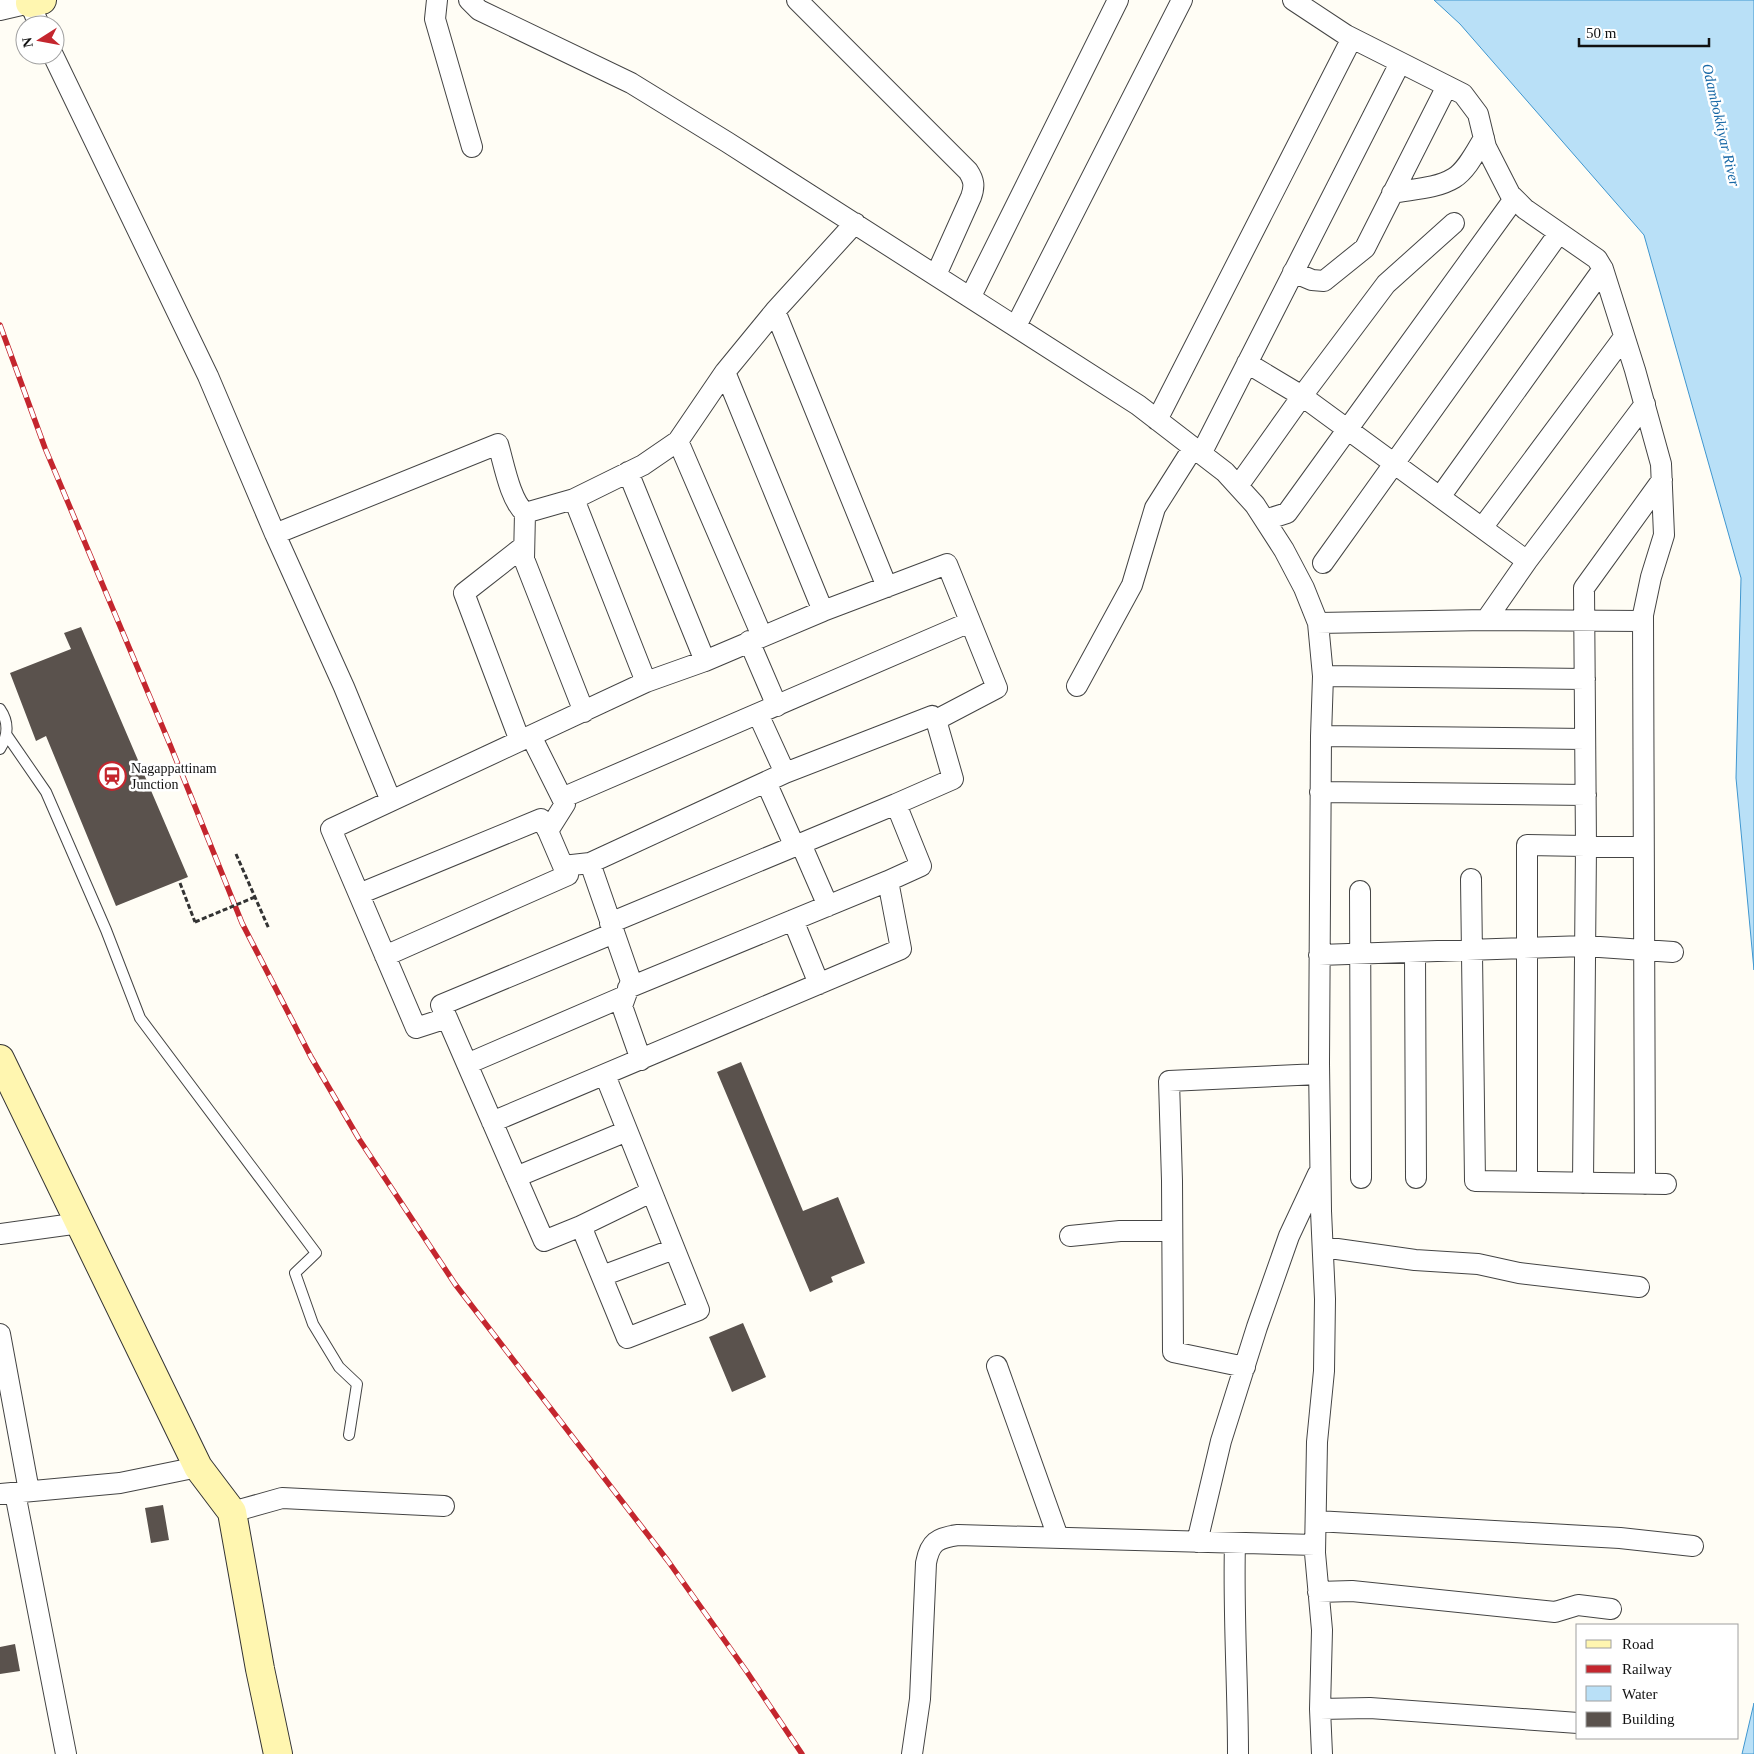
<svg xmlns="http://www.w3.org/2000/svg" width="1754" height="1754" viewBox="0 0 1754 1754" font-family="Georgia,serif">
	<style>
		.water { fill: #b9e0f7; stroke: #3f96cf }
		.building { fill: #5a524d }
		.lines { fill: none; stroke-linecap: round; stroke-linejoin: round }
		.service-casing { stroke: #444; stroke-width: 12 }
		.minor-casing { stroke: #444; stroke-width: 22 }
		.secondary-casing { stroke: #333; stroke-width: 30 }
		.path { stroke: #333; stroke-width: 3; stroke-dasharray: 5 2.5; stroke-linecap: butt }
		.service { stroke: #fff; stroke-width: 10 }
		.minor { stroke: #fff; stroke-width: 20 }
		.secondary { stroke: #fff6b0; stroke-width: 28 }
		.rail-casing { stroke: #c4262e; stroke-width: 5.5 }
		.rail { stroke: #fff; stroke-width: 4; stroke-dasharray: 11; stroke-linecap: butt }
		.path-bridge { stroke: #333; stroke-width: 3; stroke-dasharray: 5 2.5; stroke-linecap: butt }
		.labels { text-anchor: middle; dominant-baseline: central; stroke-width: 5; stroke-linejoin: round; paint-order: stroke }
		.poi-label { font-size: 14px; fill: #111; stroke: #fff; text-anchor: start }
		.water-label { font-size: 15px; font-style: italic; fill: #1768a6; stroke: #fff }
	</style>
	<rect width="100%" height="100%" fill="#fffdf5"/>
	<path class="water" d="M1434 0H1754V970L1736 778 1741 578 1644 235 1460 24Z
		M1754 1703V1754H1742Z"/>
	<path class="building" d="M81 627 188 877 116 906 46 736 36 741 10 673 71 649 64 633Z
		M741 1062 803 1211 838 1197 865 1263 831 1277 833 1282 810 1292 717 1072Z
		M743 1323 766 1377 732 1392 709 1337Z
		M163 1505 169 1540 151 1543 145 1508Z
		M15 1644 20 1671 0 1674V1647Z"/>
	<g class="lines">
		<defs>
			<path id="service" d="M0 709C9 722 8 736 0 749
				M6 734 46 792 106 930 140 1018 316 1253 295 1273 313 1324 339 1367 357 1384 349 1435"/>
			<path id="minor" d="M437 0 435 19 472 147
				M469 0 479 10 631 83 727 142 1138 405 1225 472 1255 505 1284 550 1304 588 1318 623 1323 676 1321 736 1319 1063 1321 1211 1325 1299 1324 1371 1317 1442 1315 1553 1322 1630 1320 1709 1322 1754
				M797 0 968 171C974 180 975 186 971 197L936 275
				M1293 0 1346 35 1463 94 1478 114 1486 147 1510 194 1525 209 1597 259 1603 269 1635 370 1661 464 1664 535 1651 577 1643 615 1645 1184
				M0 10 30 3 39 25
				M53 55 208 376 275 534 344 687 391 801
				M1392 193C1412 189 1436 189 1454 178 1467 170 1476 151 1484 138
				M1293 272 1312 280 1324 281 1365 248 1447 86
				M971 296 1118 0
				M775 311 887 587
				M1016 326 1182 0
				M1247 363 1302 396 1527 561
				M725 372 823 611
				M1157 420 1352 38
				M678 441 762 636
				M1201 454 1400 63
				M628 472 705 661
				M1238 486 1302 396 1386 284 1454 223
				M1440 497 1603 269
				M574 499 646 682
				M525 513 524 559 584 712
				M1265 520 1287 513 1514 199
				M1482 528 1624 337
				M275 534 498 444C504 464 510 500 525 513L574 499 643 465 678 441 725 372 775 311 855 223
				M1323 563 1559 233
				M1486 620 1527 561 1645 404
				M1318 623 1486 620 1643 621
				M749 641 777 706
				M1323 676 1585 679
				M1077 686 1132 585 1155 508 1193 448
				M758 714 785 773
				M531 736 565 804 548 831 563 866 590 863 631 981 622 1006 641 1060
				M1321 736 1585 739
				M520 741 464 593 524 546
				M766 782 795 847
				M1320 792 1586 795
				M562 798 970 622
				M801 844 828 906
				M590 863 785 773 932 716 936 720
				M1471 879 1475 1181 1666 1184
				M1360 891 1361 1178
				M359 894 541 819 548 831
				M793 920 819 984
				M610 923 896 804
				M1415 952 1416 1178
				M1319 955 1585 946 1673 952
				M385 956 568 875 563 866
				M628 988 888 881
				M447 1018 441 1005 614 933
				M467 1064 625 996
				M492 1122 901 949 888 881 921 866 896 804 953 779 936 720 997 688 947 564 823 611 705 661 646 682 331 829 416 1028 447 1018 544 1241 581 1226 627 1338 699 1310 605 1075
				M516 1177 627 1131
				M1527 1182V845L1643 847
				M1583 1183 1586 846 1584 588 1662 480
				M581 1226 651 1192
				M0 1234 80 1223
				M1070 1236 1120 1231H1172
				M1323 1247 1415 1260 1478 1264 1519 1273 1639 1287
				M602 1276 674 1249
				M0 1334 29 1491
				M997 1366 1058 1537
				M1245 1367 1173 1352 1172 1181 1169 1081 1319 1074
				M15 1493 66 1754
				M0 1494 120 1483 198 1467
				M232 1512 282 1498 444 1506
				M1316 1521 1620 1538 1693 1546
				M1197 1542 1221 1441 1257 1327 1289 1236 1318 1174
				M1235 1543C1233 1613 1238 1684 1238 1754
				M1318 1592 1352 1591 1555 1612 1578 1605 1611 1609
				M1320 1709 1370 1708 1578 1723
				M912 1754 920 1699 926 1563C930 1542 937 1538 958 1535L1315 1545"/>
			<path id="secondary" d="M30 3 42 0
				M0 1059 198 1467 232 1512 260 1669 278 1754"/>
		</defs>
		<use href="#service" class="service-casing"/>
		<use href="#minor" class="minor-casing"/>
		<use href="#secondary" class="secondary-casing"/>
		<path class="path" d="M236 854 269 929
			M180 883 195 922"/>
		<use href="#service" class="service"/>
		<use href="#minor" class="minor"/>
		<use href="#secondary" class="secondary"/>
		<defs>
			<path id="rail" d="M0 325 45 448 171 747 242 923 311 1057 359 1139 455 1284 668 1561 747 1672 802 1754"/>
		</defs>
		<use href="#rail" class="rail-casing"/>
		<use href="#rail" class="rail"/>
		<path class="path-bridge" d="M195 922 255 897"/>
	</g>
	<defs>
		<symbol id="station-ring" viewBox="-11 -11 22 22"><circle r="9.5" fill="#fff" stroke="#c4262e" stroke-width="1.5"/><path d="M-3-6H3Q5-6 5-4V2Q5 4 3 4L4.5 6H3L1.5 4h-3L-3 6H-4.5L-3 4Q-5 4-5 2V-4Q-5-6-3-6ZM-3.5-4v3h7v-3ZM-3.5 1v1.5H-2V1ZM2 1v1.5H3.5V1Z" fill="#c4262e"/></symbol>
	</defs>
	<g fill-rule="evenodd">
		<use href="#station-ring" x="96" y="760" width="32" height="32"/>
	</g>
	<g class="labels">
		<g class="poi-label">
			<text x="131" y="768">Nagappattinam<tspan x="131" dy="16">Junction</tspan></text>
		</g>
		<g class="water-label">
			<text transform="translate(1721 125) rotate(77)">Odambokkiyar River</text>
		</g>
	</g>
	<rect x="1576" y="1624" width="162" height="115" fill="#ffffff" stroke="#a0a0a0"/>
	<rect x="1586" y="1640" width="25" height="8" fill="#fff6b0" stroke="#a0a0a0"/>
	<text x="1622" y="1649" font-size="15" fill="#111111">Road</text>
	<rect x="1586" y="1665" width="25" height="8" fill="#c4262e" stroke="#a0a0a0"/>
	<text x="1622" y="1674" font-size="15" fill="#111111">Railway</text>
	<rect x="1586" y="1686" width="25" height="15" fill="#b9e0f7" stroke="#a0a0a0"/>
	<text x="1622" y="1699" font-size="15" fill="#111111">Water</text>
	<rect x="1586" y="1712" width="25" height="15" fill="#5a524d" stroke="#a0a0a0"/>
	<text x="1622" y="1724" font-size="15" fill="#111111">Building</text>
	<g transform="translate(40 40) rotate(259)"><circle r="24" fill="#ffffff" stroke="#a0a0a0"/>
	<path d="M0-4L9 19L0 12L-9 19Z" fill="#c4262e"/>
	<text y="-8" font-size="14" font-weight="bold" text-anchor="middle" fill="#111111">N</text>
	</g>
	<path d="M1579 38v8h130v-8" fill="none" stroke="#111111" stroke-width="2.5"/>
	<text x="1586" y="38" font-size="15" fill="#111111" stroke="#ffffff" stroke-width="4" paint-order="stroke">50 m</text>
</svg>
